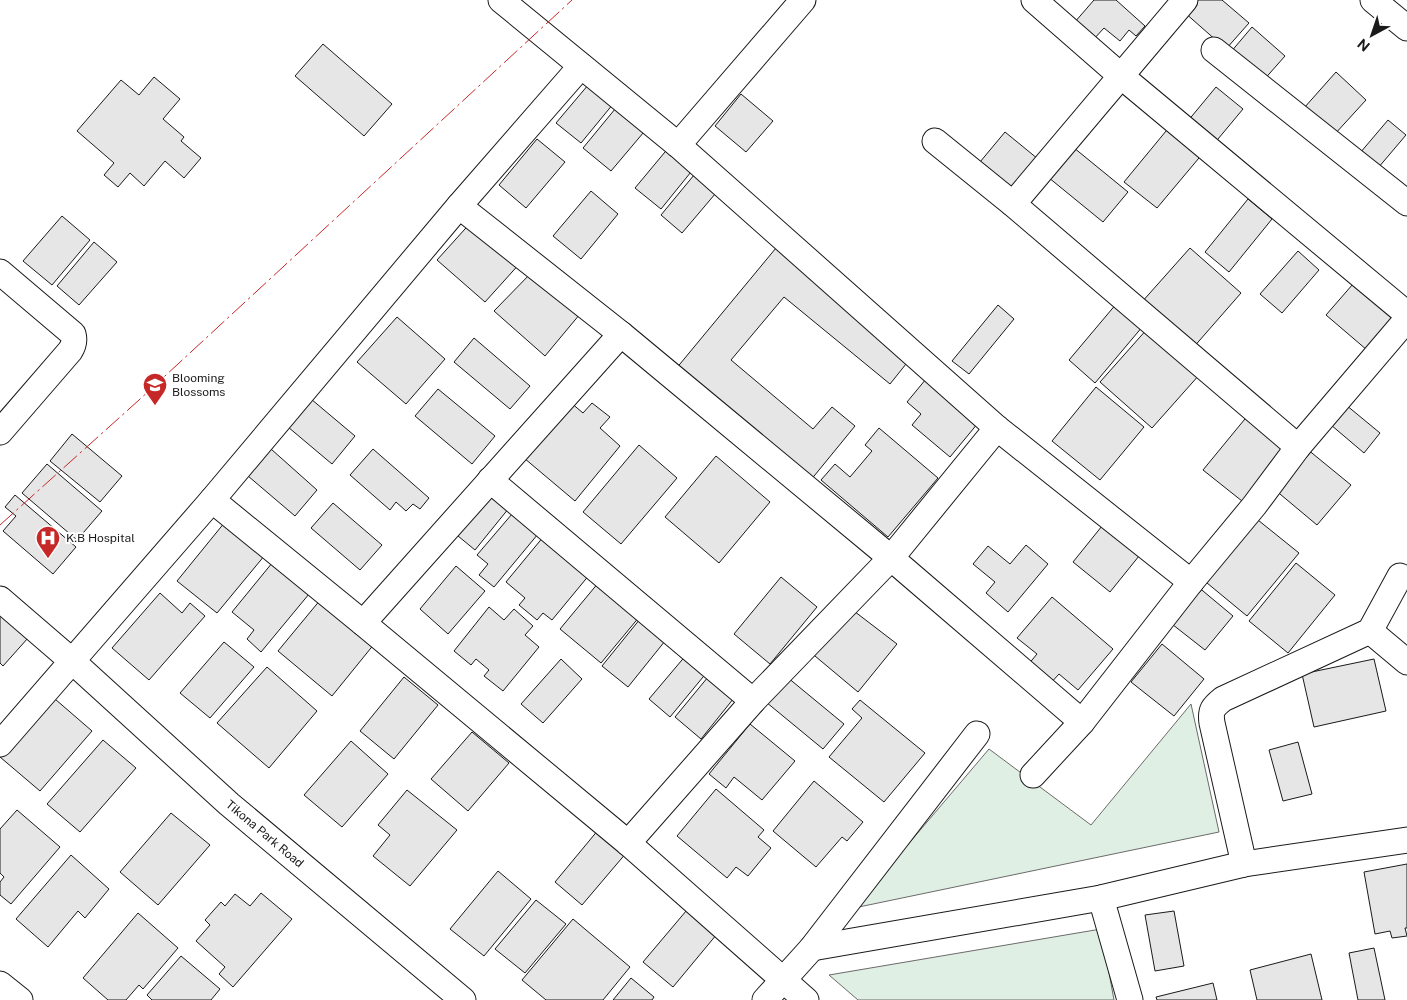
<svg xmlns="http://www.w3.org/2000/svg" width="1407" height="1000" viewBox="0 0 1407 1000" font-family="'Public Sans',sans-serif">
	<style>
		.green { fill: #e0efe3; stroke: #6a6a6a }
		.building { fill: #e6e6e6; stroke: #1a1a1a }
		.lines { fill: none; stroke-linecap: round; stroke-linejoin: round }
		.minor-casing { stroke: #1a1a1a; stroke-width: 27 }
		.minor { stroke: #fff; stroke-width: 25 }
		.power { stroke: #c62828; stroke-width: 1; stroke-dasharray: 18 4 2.5 4; stroke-linecap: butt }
		.labels { text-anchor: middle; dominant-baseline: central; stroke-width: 4; stroke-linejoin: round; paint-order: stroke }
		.poi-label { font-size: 12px; fill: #1a1a1a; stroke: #fff; text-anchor: start }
		.street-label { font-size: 12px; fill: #1a1a1a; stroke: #fff }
	</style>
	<rect width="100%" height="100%" fill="#fff"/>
	<path class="green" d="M1191 704 1219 832 854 908 989 749 1091 825Z
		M1101 929 1114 1000H858L829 975Z"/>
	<path class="building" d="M1094 0H1116L1145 26 1136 36 1129 30 1120 41 1104 28 1093 40 1074 23Z
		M1195 0H1222L1249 23 1226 49 1184 12Z
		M1252 27 1285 56 1262 82 1230 53Z
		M323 44 392 104 364 136 295 76Z
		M1336 72 1366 100 1334 135 1304 108Z
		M154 77 180 99 163 119 184 137 181 141 201 158 184 178 165 161 144 186 130 173 118 187 104 175 114 163 77 131 121 80 139 95Z
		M594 78 618 98 581 143 556 123Z
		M1216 87 1243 109 1213 145 1187 122Z
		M741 94 773 121 746 152 715 126Z
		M620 103 649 126 611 171 583 148Z
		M1388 120 1406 135 1378 168 1360 153Z
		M1171 125 1204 152 1157 208 1124 182Z
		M1005 132 1038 159 1013 189 980 162Z
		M537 139 565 162 526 208 499 185Z
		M1068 143 1128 192 1103 222 1043 173Z
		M670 146 695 167 661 209 635 188Z
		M699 169 721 187 682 233 661 215Z
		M591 191 618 214 581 259 553 236Z
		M1248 199 1272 219 1229 272 1205 252Z
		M62 216 90 240 52 285 23 261Z
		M474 219 522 261 485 302 437 260Z
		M94 242 117 262 79 305 57 286Z
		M776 248 910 359 890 384 784 297 731 360 813 429 832 407 855 426 810 481 675 370Z
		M1190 248 1241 293 1192 349 1141 303Z
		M1298 251 1319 270 1282 313 1260 294Z
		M533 271 580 314 545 356 494 311Z
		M1353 284 1394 318 1367 350 1326 315Z
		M1117 303 1143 326 1095 383 1069 360Z
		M998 305 1014 319 969 374 952 361Z
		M397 317 445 359 406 404 357 362Z
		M1148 328 1200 374 1152 428 1100 382Z
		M474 338 530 386 510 409 454 362Z
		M931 373 983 417 950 457 912 425 921 414 907 402Z
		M1096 387 1144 427 1100 480 1052 441Z
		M438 389 495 436 472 464 415 416Z
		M311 399 355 436 332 464 288 427Z
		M1340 400 1380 433 1364 453 1324 419Z
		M570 402 583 413 592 403 610 417 600 428 620 446 575 501 524 458Z
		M1249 414 1292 450 1247 505 1203 470Z
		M879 428 938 478 888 537 821 480 835 464 850 477 872 451 865 445Z
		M72 434 122 476 100 502 50 461Z
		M639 445 677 478 621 544 583 512Z
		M271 449 317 490 295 516 248 476Z
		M373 449 429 498 420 509 413 504 406 511 396 502 390 510 350 475Z
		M1307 449 1351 485 1317 525 1274 489Z
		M716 456 770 502 719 563 665 517Z
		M47 464 102 511 77 540 22 493Z
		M486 489 509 508 475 550 452 531Z
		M15 495 76 547 53 574 3 531 16 516 5 507Z
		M333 503 382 545 360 570 311 528Z
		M518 507 543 528 494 587 479 575 488 564 477 555Z
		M1253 516 1299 553 1247 616 1201 578Z
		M225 522 265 555 217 613 177 581Z
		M1102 526 1139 556 1110 592 1073 562Z
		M544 536 590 574 552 620 543 613 537 620 519 605 525 598 506 582Z
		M1026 545 1048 564 1008 612 986 593 995 582 973 564 988 546 1010 564Z
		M277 557 314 588 261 652 247 639 254 630 232 612Z
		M1296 563 1335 595 1288 653 1249 621Z
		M456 566 485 591 448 634 420 609Z
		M781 577 817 607 770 664 734 634Z
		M599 582 640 616 601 663 560 629Z
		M1197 586 1233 616 1205 650 1168 621Z
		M160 593 182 613 190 603 205 616 149 680 112 648Z
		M1052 597 1113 649 1078 690 1059 674 1049 685 1027 666 1037 654 1017 638Z
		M321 599 375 643 332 696 278 651Z
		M489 607 504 620 514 609 533 626 525 635 539 647 503 691 484 676 489 670 476 659 471 665 454 651Z
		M850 608 897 644 858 692 809 651Z
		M0 612 28 638 3 666 0 663Z
		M640 619 665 641 628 687 602 666Z
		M224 642 254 667 210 718 180 693Z
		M1162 644 1204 679 1174 716 1131 682Z
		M687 654 708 671 670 717 649 699Z
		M561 659 582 679 543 723 521 704Z
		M1374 659 1386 711 1314 727 1302 674Z
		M267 667 317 711 269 768 217 723Z
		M713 671 738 693 701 739 675 717Z
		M404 677 438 705 394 759 360 731Z
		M787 677 844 724 823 749 766 702Z
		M55 699 92 731 40 791 0 757V750Z
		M860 700 925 753 884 802 829 757 862 718 852 709Z
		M750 724 795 761 762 800 734 777 726 788 709 774Z
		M472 732 509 763 468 811 431 779Z
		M103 740 136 768 80 832 47 804Z
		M351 741 388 774 342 827 304 795Z
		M1298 742 1312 794 1283 801 1269 750Z
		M814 781 863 822 847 841 842 837 816 867 773 831Z
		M716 789 764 830 758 837 771 848 748 876 736 867 727 878 677 836Z
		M407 790 457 830 410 886 373 856 390 835 378 825Z
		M17 810 60 847 11 904 0 895V882L4 877 0 873V829Z
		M171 813 210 845 158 905 120 872Z
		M599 829 627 852 582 905 555 882Z
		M71 855 109 889 85 918 78 911 48 947 16 919Z
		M1407 864V928H1405L1407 936 1392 938 1390 931 1375 934 1364 872Z
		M498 871 531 899 484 956 450 929Z
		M261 893 292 919 233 987 219 974 225 967 196 941 210 925 205 920 221 902 225 906 235 894 250 906Z
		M536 900 566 924 525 973 495 949Z
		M692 904 722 928 673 987 643 962Z
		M1174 911 1184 966 1155 971 1145 915Z
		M138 913 178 948 143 989 139 985 126 1000H108L83 978Z
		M573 919 630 967 603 1000H546L522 980Z
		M1374 948 1385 1000H1358L1349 953Z
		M1311 954 1322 1000H1257L1250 970Z
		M181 956 220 989 211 1000H152L147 995Z
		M631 978 654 997 652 1000H613Z
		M1213 983 1217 1000H1157L1156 997Z"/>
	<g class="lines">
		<defs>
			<g id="minor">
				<path d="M501 0 678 145 997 428 1191 582"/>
				<path d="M1034 0 1121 76 1407 314"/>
				<path d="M1373 0 1407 28"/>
				<path d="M1214 50 1407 203"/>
				<path d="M935 141 1013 204 1298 447"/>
				<path d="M678 145 803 0"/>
				<path d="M1013 204 1185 0"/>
				<path d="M459 206 621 334 891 558 1082 722"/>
				<path d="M0 272 73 334C75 341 74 345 70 351L0 432"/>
				<path d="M490 480 753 701"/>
				<path d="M212 500 363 623 628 843 806 1000"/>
				<path id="s1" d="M0 599 72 661 229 804 463 1000"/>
				<path d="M363 623 621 334"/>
				<path d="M1370 631 1407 662"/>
				<path d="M0 744 212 500 459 206 581 66"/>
				<path d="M1033 775 1082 722 1191 582 1254 506 1298 447 1407 319"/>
				<path d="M628 843 753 701 891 558 997 428"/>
				<path d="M1244 864 1212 723C1210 710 1213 707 1223 699L1370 631 1400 576"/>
				<path d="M1101 898 1130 1000"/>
				<path d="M812 948 1101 898 1244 864 1407 840"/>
				<path d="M0 984 20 1000"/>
				<path d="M765 1000 812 948 977 734"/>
			</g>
		</defs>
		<use href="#minor" class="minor-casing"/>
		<use href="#minor" class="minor"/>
		<path class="power" d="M0 525 139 400 572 0"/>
	</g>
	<defs>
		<symbol id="school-pin" viewBox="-11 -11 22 30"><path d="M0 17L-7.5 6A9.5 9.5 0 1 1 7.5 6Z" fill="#c62828" stroke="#fff"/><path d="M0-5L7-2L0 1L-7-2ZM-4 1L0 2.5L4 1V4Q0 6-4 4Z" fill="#fff"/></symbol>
		<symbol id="hospital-pin" viewBox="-11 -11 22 30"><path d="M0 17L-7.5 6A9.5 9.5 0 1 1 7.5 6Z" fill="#c62828" stroke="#fff"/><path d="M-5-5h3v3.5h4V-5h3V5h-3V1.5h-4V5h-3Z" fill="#fff"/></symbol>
	</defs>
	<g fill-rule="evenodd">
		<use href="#school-pin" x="141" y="371" width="28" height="38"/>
		<use href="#hospital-pin" x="34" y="524" width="28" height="38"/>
	</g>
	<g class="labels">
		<g class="poi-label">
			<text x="172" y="378">Blooming<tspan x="172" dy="14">Blossoms</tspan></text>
			<text x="66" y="538">K.B Hospital</text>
		</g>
		<g class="street-label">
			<text stroke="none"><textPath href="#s1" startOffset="354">Tikona Park Road</textPath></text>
		</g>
	</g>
	<g transform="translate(1372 35) rotate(220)" stroke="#ffffff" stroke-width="4" paint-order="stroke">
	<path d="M0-4L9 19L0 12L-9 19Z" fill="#1a1a1a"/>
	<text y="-8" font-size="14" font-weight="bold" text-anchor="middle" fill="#1a1a1a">N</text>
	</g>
</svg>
